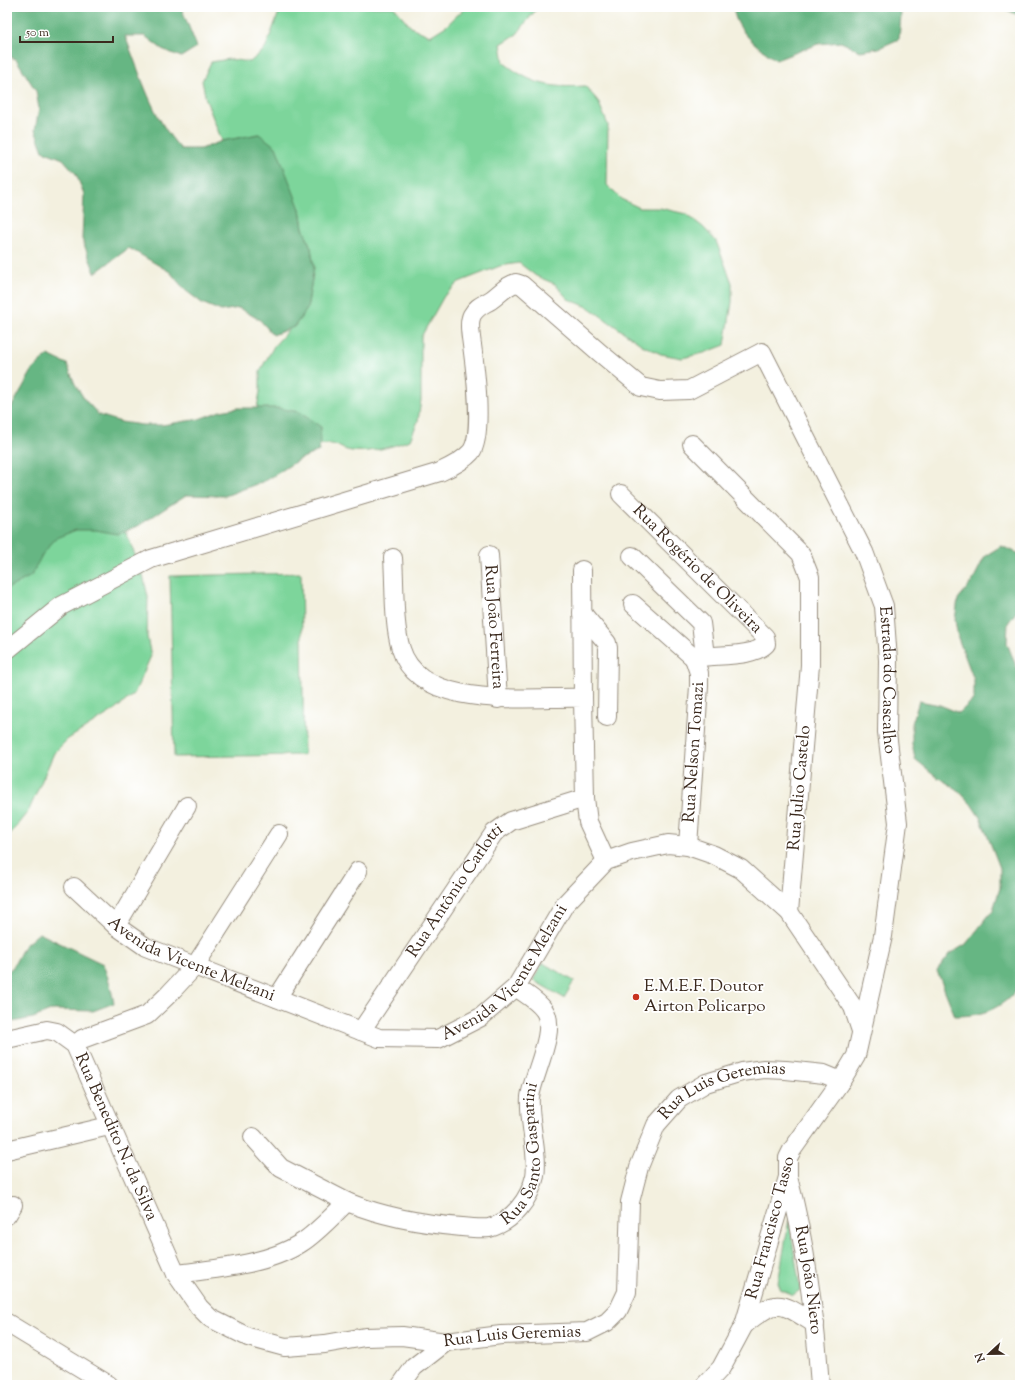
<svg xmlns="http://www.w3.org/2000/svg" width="1027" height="1392" viewBox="0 0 1027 1392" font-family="'Sorts Mill Goudy',serif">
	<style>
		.green { fill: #7dd59b; stroke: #5c805c }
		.forest { fill: #66b683; stroke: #507050 }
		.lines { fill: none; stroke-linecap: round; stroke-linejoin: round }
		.minor-casing { stroke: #978d7e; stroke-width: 20 }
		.minor { stroke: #fff; stroke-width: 18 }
		.poi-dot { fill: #c8321e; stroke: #fff; stroke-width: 1.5 }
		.labels { text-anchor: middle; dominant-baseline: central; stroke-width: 3.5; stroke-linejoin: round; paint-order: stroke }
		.street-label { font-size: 17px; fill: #3b2a1e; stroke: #fff }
		.poi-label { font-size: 17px; fill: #3b2a1e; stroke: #fff; text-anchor: start }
	</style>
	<rect width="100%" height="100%" fill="#fff"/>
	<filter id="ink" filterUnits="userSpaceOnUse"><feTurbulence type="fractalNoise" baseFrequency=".025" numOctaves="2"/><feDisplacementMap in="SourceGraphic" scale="8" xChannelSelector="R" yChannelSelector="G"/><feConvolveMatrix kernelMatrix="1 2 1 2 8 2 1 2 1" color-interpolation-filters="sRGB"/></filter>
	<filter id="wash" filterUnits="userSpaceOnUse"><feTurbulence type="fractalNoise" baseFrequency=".012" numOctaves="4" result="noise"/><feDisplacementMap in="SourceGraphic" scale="16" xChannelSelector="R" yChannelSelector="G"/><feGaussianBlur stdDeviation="0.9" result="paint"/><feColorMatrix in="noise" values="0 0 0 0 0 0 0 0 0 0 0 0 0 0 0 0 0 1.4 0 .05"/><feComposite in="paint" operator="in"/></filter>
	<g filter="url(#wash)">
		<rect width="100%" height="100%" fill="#f3f0df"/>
		<path class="green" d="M281 7H394L411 27 430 36 446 26 466 7H538L517 34 501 44 504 63C533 85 549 88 585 86L598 101 608 125 607 185 621 199 640 208H660L686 214 703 227 716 241 732 283V302L725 345 704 353 682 358 661 354 642 345 588 307 568 299 555 284 536 276 519 263 500 266 459 282 444 296 421 337V400L418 421 410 440C391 447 372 453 352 451 337 449 339 441 319 445L321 427 257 408 260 391V371L274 346 290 328 294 327 307 309 314 267 311 248 303 228 300 209 259 134 222 141 206 100 202 81 211 62 229 59 250 62 265 49Z
			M77 526 124 527 143 575 148 597 147 637 151 656 134 694 116 709 68 739 54 753 29 810 7 838V585L56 534Z
			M301 573 304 755 174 757 170 576Z
			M543 963 574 981 564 998 533 980Z
			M789 1220 799 1282 800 1290 793 1295 781 1290 778 1283Z"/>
		<path class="forest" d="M7 7H181L197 47 181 57 162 49 145 36H125C141 75 152 118 181 149H201L222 141 259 134 276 147 300 209 303 228 311 248 314 267 307 309 294 327 273 335 260 320 239 308 221 311 202 303 185 290 170 272 129 248 95 273 82 239 84 194 76 174 63 159 43 151 35 130 39 109 36 91 16 59 7 56Z
			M733 7H900L901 15 899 39 879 48 860 51 841 42 818 44 776 60C757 46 736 32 733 7Z
			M1001 7H1020V16Z
			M48 355 67 364 75 384 85 400 99 415 121 422 142 425H162L199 419 220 411 238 408H278L299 412 321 427 319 451 298 460 267 480 225 496 186 495 138 526 117 534 96 530H76L56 538 42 555 31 576 7 589V415L33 369Z
			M1001 546 1020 554V607L1008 623 1007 643 1020 676V986C1002 1009 983 1016 955 1016L937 971 950 954 966 944 993 910 1000 888V868L981 819 971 804 957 789 937 777 915 759 912 744V724L919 701 940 705 959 713 974 699V680L958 638 955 620 958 599 972 582 985 556Z
			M39 933 103 964 110 984 114 1003 93 1011 53 1010 33 1018 7 1023V972L13 967 24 946Z"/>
	</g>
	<g filter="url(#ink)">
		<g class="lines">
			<defs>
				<g id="minor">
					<path d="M692 444 801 554 810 577V665L789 912"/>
					<path id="s1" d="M621 494 765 637 766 644C753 658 714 654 694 658"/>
					<path id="s2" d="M489 555 498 699"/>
					<path d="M632 556 701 623 705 656"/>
					<path d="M393 558C395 585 393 624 401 649 420 712 532 696 583 698L585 798 588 822 606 861"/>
					<path d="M582 570 583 698"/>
					<path d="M633 604 694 658"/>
					<path d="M582 613 607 643 608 648 607 717"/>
					<path id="s3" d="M7 650 61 606 151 559 440 472C451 467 463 461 471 452 484 435 475 367 472 345 471 336 468 323 472 315 477 306 483 305 491 300 500 294 505 286 516 283L522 285 599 352 641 387 660 391 689 390 762 352 864 552 884 606 888 660 887 732 898 823 883 936 856 1056 841 1081 792 1150 788 1158V1177L744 1325 721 1368 705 1385"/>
					<path id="s4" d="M688 846 699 686V673L694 658"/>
					<path id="s5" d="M74 887 116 926 146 947 379 1038 438 1039 481 1017 516 987 565 904 606 861 632 852 668 844 688 846 714 855 741 869 789 912 853 1007 861 1031"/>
					<path d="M116 926 187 806"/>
					<path d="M277 998 358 871"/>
					<path id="s6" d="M361 1031 494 833 511 821 585 798"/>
					<path id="s7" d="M7 1039 47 1030 57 1032 75 1045 176 1274 199 1307 210 1318 248 1337 285 1347 325 1344 365 1337 402 1336 446 1342 501 1335 587 1332 607 1322 618 1311 627 1292 630 1202 639 1167 656 1125 679 1099 706 1083 742 1072 764 1069 786 1070 824 1074 841 1081"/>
					<path d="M75 1045 82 1039 147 1015 168 995 195 966 279 834"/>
					<path d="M253 1137 281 1168 347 1202"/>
					<path d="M7 1150 109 1126"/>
					<path id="s8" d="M788 1177C806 1244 815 1316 820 1385"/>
					<path d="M7 1215 13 1205"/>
					<path id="s9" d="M176 1274C215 1269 267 1265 301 1243 317 1233 333 1215 347 1202 384 1217 423 1224 462 1227 471 1228 481 1229 489 1228 513 1222 530 1198 535 1176 539 1154 528 1120 530 1097 533 1074 558 1029 544 1010 537 1000 525 994 516 987"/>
					<path d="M7 1323 109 1385"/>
					<path d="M744 1325C778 1297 780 1302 815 1324"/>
					<path d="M401 1385 414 1367 446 1342"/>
				</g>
			</defs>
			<use href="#minor" class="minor-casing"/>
			<use href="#minor" class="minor"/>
		</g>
	</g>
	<circle class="poi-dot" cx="636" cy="997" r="4"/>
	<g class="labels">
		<g class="street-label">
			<text stroke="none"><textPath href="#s1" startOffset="107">Rua Rogério de Oliveira</textPath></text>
			<text stroke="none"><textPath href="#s2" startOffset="72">Rua João Ferreira</textPath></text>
			<text stroke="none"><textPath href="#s3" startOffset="1354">Estrada do Cascalho</textPath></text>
			<text stroke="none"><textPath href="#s4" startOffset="94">Rua Nelson Tomazi</textPath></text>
			<text transform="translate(800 788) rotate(-85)">Rua Julio Castelo</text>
			<text stroke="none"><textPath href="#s6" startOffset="169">Rua Antônio Carlotti</textPath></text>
			<text stroke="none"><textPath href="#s5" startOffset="140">Avenida Vicente Melzani</textPath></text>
			<text stroke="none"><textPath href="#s5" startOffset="500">Avenida Vicente Melzani</textPath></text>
			<text stroke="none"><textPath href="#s7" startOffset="1073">Rua Luis Geremias</textPath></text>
			<text stroke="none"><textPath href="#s7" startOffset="174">Rua Benedito N. da Silva</textPath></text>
			<text stroke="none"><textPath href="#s9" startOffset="428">Rua Santo Gasparini</textPath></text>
			<text transform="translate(771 1228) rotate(-75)">Rua Francisco Tasso</text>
			<text stroke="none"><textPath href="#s8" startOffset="105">Rua João Niero</textPath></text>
			<text stroke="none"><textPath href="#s7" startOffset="689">Rua Luis Geremias</textPath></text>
		</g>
		<g class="poi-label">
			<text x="644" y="987">E.M.E.F. Doutor<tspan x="644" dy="20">Airton Policarpo</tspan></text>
		</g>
	</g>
	<rect width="1027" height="1392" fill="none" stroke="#fff" stroke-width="24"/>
	<g transform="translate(989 1354) rotate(248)" stroke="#ffffff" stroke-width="3" paint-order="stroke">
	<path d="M0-3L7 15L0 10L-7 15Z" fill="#3b2a1e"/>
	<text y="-6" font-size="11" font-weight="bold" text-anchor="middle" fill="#3b2a1e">N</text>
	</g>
	<path d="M20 36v6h93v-6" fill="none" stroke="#3b2a1e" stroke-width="2"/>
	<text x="26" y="36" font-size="12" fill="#3b2a1e" stroke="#ffffff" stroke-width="3" paint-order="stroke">50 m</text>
</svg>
